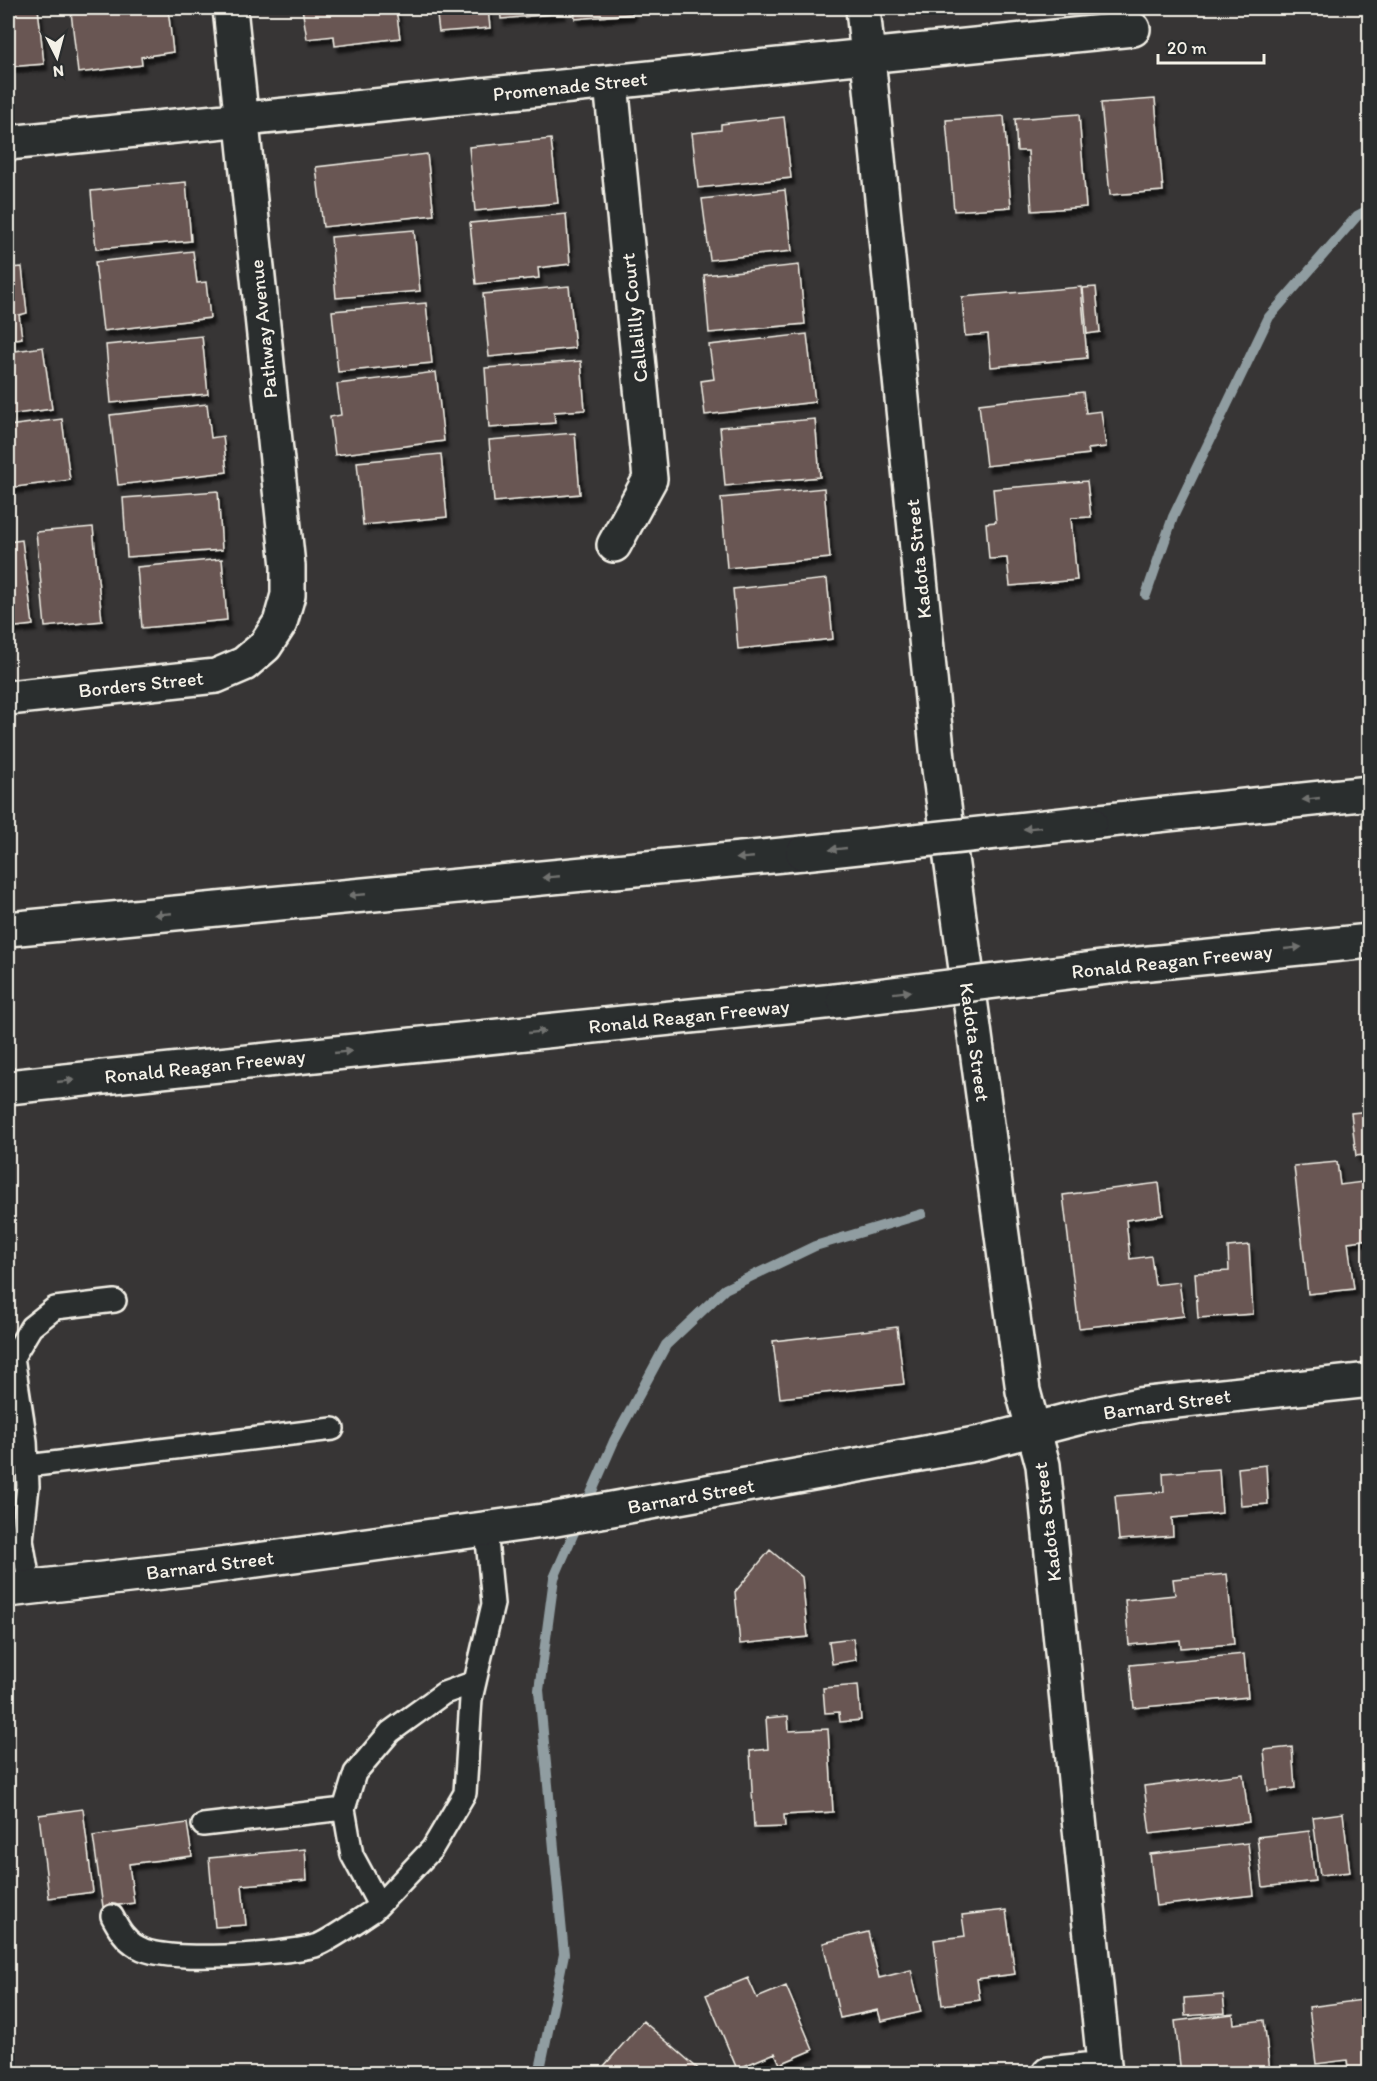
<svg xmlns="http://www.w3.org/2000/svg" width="1377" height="2081" viewBox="0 0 1377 2081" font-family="Itim,sans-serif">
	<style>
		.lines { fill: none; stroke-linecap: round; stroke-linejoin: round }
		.stream { stroke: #909da1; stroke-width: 10 }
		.building { fill: #695753; stroke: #f4f1e8; stroke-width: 1.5; filter: url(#shadow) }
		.lane-casing { stroke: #f4f1e8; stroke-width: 26 }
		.street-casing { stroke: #f4f1e8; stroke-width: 38 }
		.highway-casing { stroke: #f4f1e8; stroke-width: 38 }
		.lane { stroke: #2a2d2e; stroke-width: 21 }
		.street { stroke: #2a2d2e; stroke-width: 33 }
		.highway { stroke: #2a2d2e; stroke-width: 33 }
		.highway-bridge-casing { stroke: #f4f1e8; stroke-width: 38; stroke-linecap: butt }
		.highway-bridge { stroke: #2a2d2e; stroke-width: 33 }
		.oneway { fill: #71726f }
		.labels { text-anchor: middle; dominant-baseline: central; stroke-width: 5; stroke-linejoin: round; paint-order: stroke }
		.street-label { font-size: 20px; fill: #f4f1e8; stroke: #2a2d2e }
	</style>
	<defs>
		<filter id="shadow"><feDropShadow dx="3.5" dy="6" stdDeviation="1.5" flood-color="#0009"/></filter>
	</defs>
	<rect width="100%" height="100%" fill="#373535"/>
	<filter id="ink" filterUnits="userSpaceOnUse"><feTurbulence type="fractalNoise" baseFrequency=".0167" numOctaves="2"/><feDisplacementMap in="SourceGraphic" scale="12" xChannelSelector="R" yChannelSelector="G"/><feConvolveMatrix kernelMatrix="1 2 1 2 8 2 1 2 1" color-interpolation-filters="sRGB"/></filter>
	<g filter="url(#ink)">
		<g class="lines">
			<path class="stream" d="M1146 595 1173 517 1269 317 1357 216 1370 209
				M539 2074 564 1954 539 1690 554 1578 614 1441 666 1345 725 1289 815 1246 922 1214"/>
		</g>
		<path class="building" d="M8 8H38L44 64 8 67Z
			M113 8H168L173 52 141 57 142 65 78 73 71 12Z
			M302 8H396L400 38 335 46 334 36 307 39Z
			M436 8H488L490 28 439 32Z
			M500 8H562V13L501 19Z
			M574 8H632V14L575 19Z
			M1155 99 1163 191 1110 195 1101 103Z
			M1079 114 1086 207 1032 211 1028 151H1017L1015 119Z
			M1004 116 1011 207 954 211 946 120Z
			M784 117 791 178 698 188 692 133 721 130V124Z
			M551 139 558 203 475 211 469 147Z
			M427 154 434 215 323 227 316 167Z
			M186 182 191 241 96 249 91 191Z
			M785 190 792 251 710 260 702 199Z
			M566 214 570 264 538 268 539 278 476 284 470 223Z
			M414 230 420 291 336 298 331 237Z
			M193 251 197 283 206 282 210 318 103 331 95 262Z
			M799 265 805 324 709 333 704 275Z
			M22 267 27 313 19 315 22 338 8 340V268Z
			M569 286 575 348 489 357 483 294Z
			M1081 287 1087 358 991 367 988 334 965 336 962 297Z
			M1096 287 1100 332 1087 334 1083 288Z
			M426 303 432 363 338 372 332 311Z
			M807 334 815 402 705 415 701 381 714 379 709 345Z
			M202 336 208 394 111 403 106 345Z
			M43 347 52 409 8 415V352Z
			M581 361 585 410 554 412 555 423 489 428 485 368Z
			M436 372 444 441 335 455 330 417 341 415 337 384Z
			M1083 392 1086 413 1101 411 1106 447 1088 449 1089 454 986 466 979 404Z
			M207 404 211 438 223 436 227 472 118 485 110 415Z
			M62 419 70 480 8 488V426Z
			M815 419 820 477 725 486 720 427Z
			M575 433 580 494 494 502 489 440Z
			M441 454 447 517 363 525 357 462Z
			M1087 481 1091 517 1071 518 1077 580 1010 586 1007 558 989 559 986 523 996 522 993 489Z
			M824 488 830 558 727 568 721 498Z
			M218 491 222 550 127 557 123 498Z
			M93 527 102 621 45 627 36 532Z
			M22 540 33 625 8 628V542Z
			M222 559 227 620 142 628 137 567Z
			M827 579 833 639 738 649 733 589Z
			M1370 1111V1154L1356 1156 1351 1113Z
			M1337 1162 1340 1185 1370 1181V1239L1348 1242 1354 1289 1308 1294 1294 1166Z
			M1159 1183 1163 1215 1126 1220 1130 1259 1151 1256 1155 1285 1179 1282 1184 1316 1079 1328 1063 1195Z
			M1249 1245 1253 1314 1198 1318 1195 1273 1229 1271 1228 1247Z
			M897 1327 904 1384 780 1398 773 1341Z
			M1266 1465 1268 1504 1241 1506 1238 1468Z
			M1219 1469 1222 1513 1172 1518 1173 1536 1119 1540 1115 1496 1164 1492 1163 1473Z
			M770 1550 802 1577 808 1637 740 1644 735 1592Z
			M1227 1574 1234 1644 1181 1648 1180 1640 1129 1645 1125 1600 1175 1595 1173 1579Z
			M853 1638 856 1660 832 1664 829 1641Z
			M1244 1654 1248 1697 1134 1708 1130 1665Z
			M858 1685 861 1720 840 1722 839 1712 825 1713 823 1688Z
			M788 1716 789 1731 828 1729 833 1812 784 1815 785 1827 754 1828 750 1751 768 1749 766 1718Z
			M1292 1747 1295 1788 1268 1791 1264 1750Z
			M1243 1774 1249 1822 1150 1834 1144 1786Z
			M83 1809 93 1892 49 1898 39 1815Z
			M1343 1813 1350 1872 1320 1875 1313 1817Z
			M187 1823 192 1856 129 1864 134 1903 103 1907 93 1836Z
			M1309 1831 1315 1881 1263 1887 1257 1837Z
			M1248 1843 1254 1895 1156 1906 1150 1854Z
			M305 1849 307 1880 242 1885 246 1925 215 1927 209 1858Z
			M1006 1910 1015 1974 977 1979 980 2000 942 2005 934 1940 965 1936 962 1915Z
			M868 1932 879 1978 911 1970 921 2012 881 2021 878 2010 840 2018 823 1943Z
			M748 1978 757 1998 786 1986 813 2050 780 2064 775 2053 737 2069 706 1995Z
			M1223 1995 1225 2013 1185 2016 1184 1998Z
			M1370 1999V2074H1349L1347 2060 1316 2064 1309 2007Z
			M1233 2014 1234 2024 1264 2020 1270 2071 1245 2074H1181L1175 2021Z
			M643 2021 704 2074H613L604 2066Z"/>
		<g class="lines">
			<defs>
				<path id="lane" d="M27 1466 333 1429
					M30 1587 22 1540 28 1486 26 1441 13 1357 31 1327 55 1308 115 1301
					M203 1825 344 1809
					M379 1905 352 1855 344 1809 355 1773 390 1732 444 1693 475 1682
					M112 1916C119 1929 125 1940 138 1947 165 1964 282 1954 315 1946 327 1943 360 1919 373 1911L379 1905 432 1849 465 1793 471 1699 493 1604 486 1529"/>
				<path id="street" d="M863 8 939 769 1023 1391 1043 1465 1105 2074
					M611 83 650 479 614 545
					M8 143 1133 29
					M8 698 216 676 244 664 265 646 280 623 288 595V566L230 8
					M8 1590 198 1568 550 1520 981 1443 1077 1418 1139 1405 1370 1380
					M1049 2074 1104 2068"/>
				<path id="highway" d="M1090 822 1370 793
					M8 929 803 853
					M1109 967 1370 941
					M8 1087 844 1000"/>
			</defs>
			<use href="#lane" class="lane-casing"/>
			<use href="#street" class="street-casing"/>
			<use href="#highway" class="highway-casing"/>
			<use href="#lane" class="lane"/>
			<use href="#street" class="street"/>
			<use href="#highway" class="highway"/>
			<defs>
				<path id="highway-bridge" d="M803 853 1090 822
					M844 1000 1109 967"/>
			</defs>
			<use href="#highway-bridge" class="highway-bridge-casing"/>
			<use href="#highway-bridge" class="highway-bridge"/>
		</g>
		<defs><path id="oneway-solid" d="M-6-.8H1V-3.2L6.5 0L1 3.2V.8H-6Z" transform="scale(1.5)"/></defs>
		<g class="oneway">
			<use href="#oneway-solid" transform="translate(1311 799) rotate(174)"/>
			<use href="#oneway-solid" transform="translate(1032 828) rotate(174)"/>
			<use href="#oneway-solid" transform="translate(838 849) rotate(174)"/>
			<use href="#oneway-solid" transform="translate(745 858) rotate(175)"/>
			<use href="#oneway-solid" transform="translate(551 877) rotate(175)"/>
			<use href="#oneway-solid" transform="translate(357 895) rotate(175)"/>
			<use href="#oneway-solid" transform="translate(163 914) rotate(175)"/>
			<use href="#oneway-solid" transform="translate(1293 948) rotate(-6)"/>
			<use href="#oneway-solid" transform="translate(902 992) rotate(-7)"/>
			<use href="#oneway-solid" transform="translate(537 1032) rotate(-6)"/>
			<use href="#oneway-solid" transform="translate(343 1052) rotate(-6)"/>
			<use href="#oneway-solid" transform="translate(66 1081) rotate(-6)"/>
		</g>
	</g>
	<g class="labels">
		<g class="street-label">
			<text transform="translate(570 86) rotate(-6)">Promenade Street</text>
			<text transform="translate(634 318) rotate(-96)">Callalilly Court</text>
			<text transform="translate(263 329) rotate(-96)">Pathway Avenue</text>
			<text transform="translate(918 559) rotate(-96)">Kadota Street</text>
			<text transform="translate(141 684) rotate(-6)">Borders Street</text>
			<text transform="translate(1172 961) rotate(-6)">Ronald Reagan Freeway</text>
			<text transform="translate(689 1016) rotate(-6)">Ronald Reagan Freeway</text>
			<text transform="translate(975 1042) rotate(82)">Kadota Street</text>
			<text transform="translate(205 1066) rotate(-6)">Ronald Reagan Freeway</text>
			<text transform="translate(1167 1404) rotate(-8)">Barnard Street</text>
			<text transform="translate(691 1496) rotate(-10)">Barnard Street</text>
			<text transform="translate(1047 1522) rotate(-97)">Kadota Street</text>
			<text transform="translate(210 1565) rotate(-7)">Barnard Street</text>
		</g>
	</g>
	<rect width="1377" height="2081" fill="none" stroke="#2a2d2e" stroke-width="30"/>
	<rect x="15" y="15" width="1347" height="2051" fill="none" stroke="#f4f1e8" stroke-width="2" filter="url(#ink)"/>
	<g transform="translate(57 57) rotate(174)" stroke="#2a2d2e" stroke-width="4.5" paint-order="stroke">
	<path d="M0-4.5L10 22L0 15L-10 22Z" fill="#f4f1e8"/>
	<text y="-9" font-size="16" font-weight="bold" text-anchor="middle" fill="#f4f1e8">N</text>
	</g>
	<path d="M1158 54v9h106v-9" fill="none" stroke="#f4f1e8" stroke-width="3"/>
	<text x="1167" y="54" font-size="18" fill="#f4f1e8" stroke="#2a2d2e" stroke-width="4.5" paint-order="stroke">20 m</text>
</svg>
